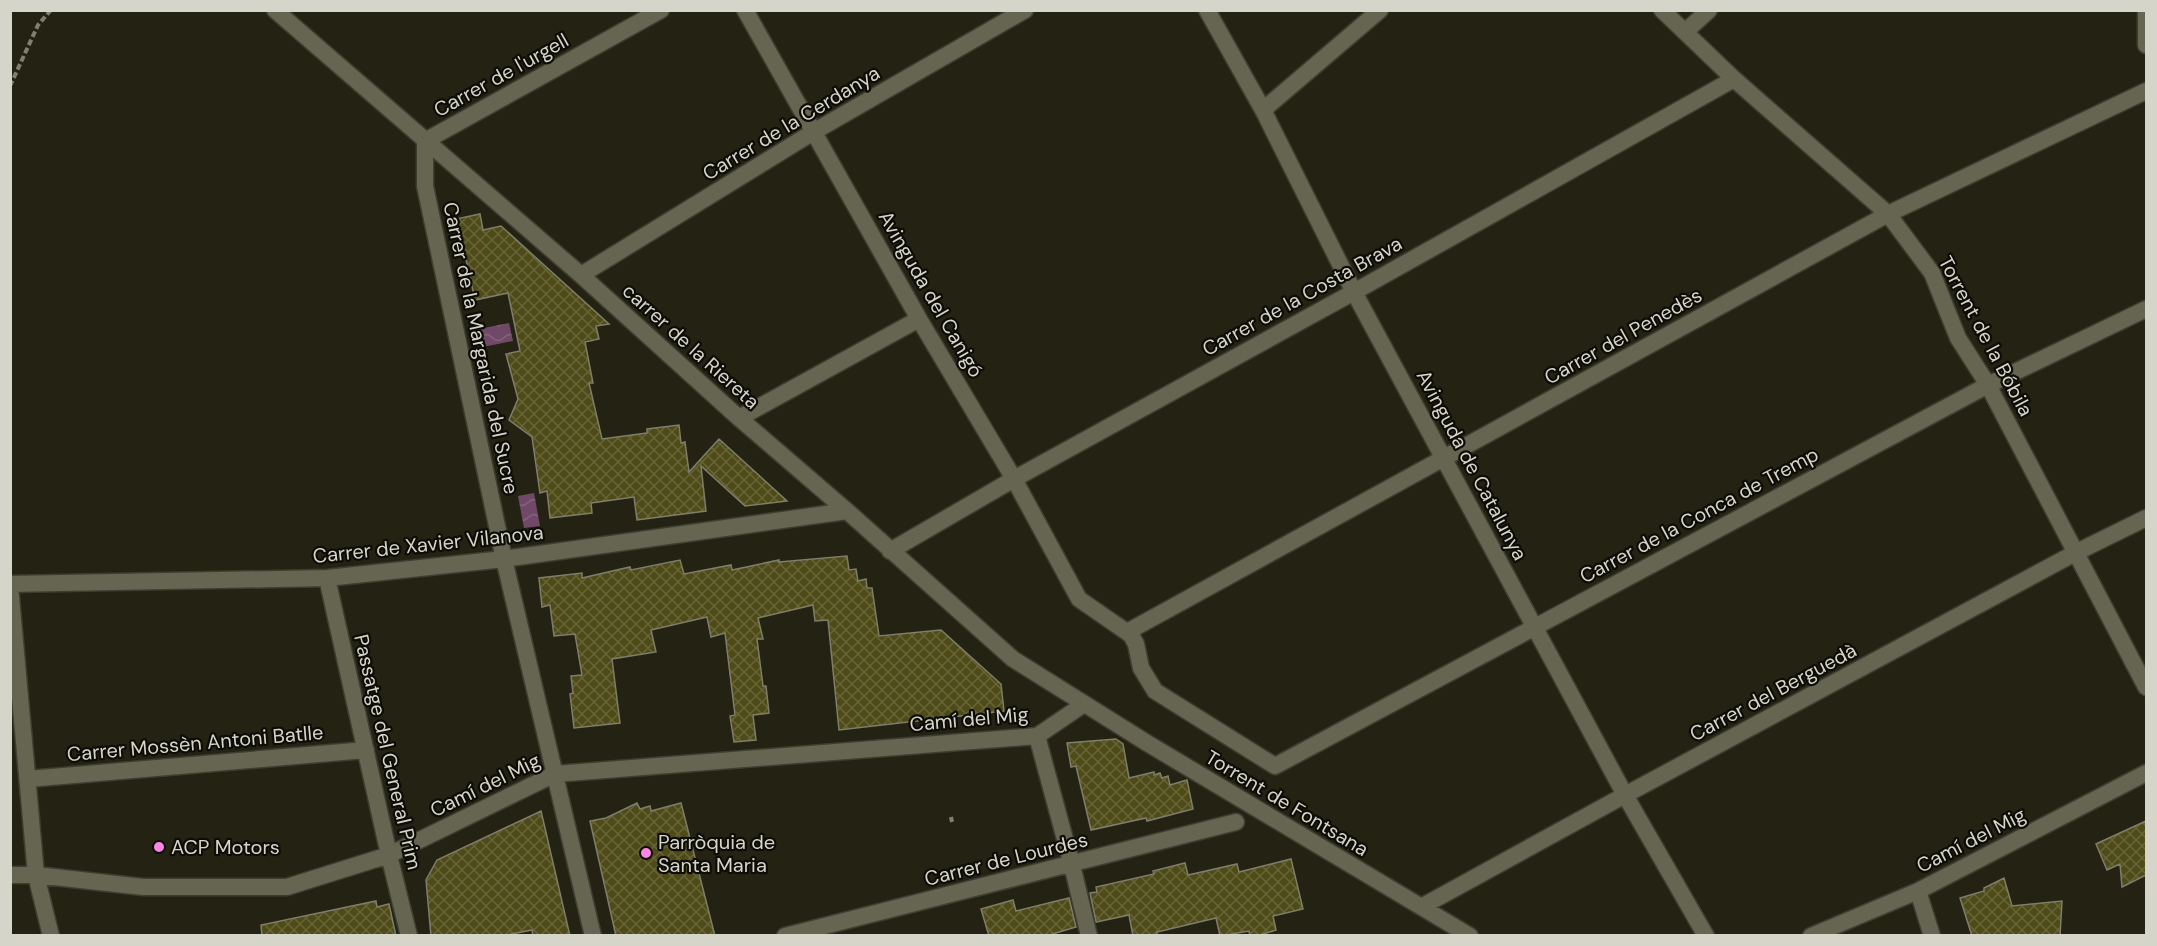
<svg xmlns="http://www.w3.org/2000/svg" width="2157" height="946" viewBox="0 0 2157 946" font-family="'DM Sans',sans-serif">
	<style>
		.water { fill: url(#water-waves) }
		.building { fill: url(#building-cross-hatch); stroke: #7e7e6a; stroke-width: 1.5 }
		.lines { fill: none; stroke-linecap: round; stroke-linejoin: round }
		.minor-casing { stroke: #3e3d31; stroke-width: 19 }
		.path { stroke: #808072; stroke-width: 4; stroke-dasharray: 6 3; stroke-linecap: butt }
		.minor { stroke: #666552; stroke-width: 16 }
		.poi-dot { fill: #fc86e4; stroke: #0d0c06; stroke-width: 2 }
		.labels { text-anchor: middle; dominant-baseline: central; stroke-width: 4.5; stroke-linejoin: round; paint-order: stroke }
		.street-label { font-size: 20px; fill: #d5d5ca; stroke: #0d0c06 }
		.poi-label { font-size: 20px; fill: #d5d5ca; stroke: #0d0c06; text-anchor: start }
	</style>
	<defs>
		<pattern id="water-waves" width="16" height="10" patternUnits="userSpaceOnUse" patternTransform="scale(1.5)"><rect width="16" height="10" fill="#714968"/><path d="M0 5q4-4 8 0t8 0" fill="none" stroke="#84627c"/></pattern>
		<pattern id="building-cross-hatch" width="8" height="8" patternUnits="userSpaceOnUse" patternTransform="scale(1.5)"><rect width="8" height="8" fill="#4e4b18"/><path d="M0 0l8 8M0 8l8-8" fill="none" stroke="#676438"/></pattern>
	</defs>
	<rect width="100%" height="100%" fill="#242313"/>
	<path class="water" d="M509 323 513 341 483 347 479 329Z
		M534 493 540 526 524 528 518 496Z"/>
	<path class="building" d="M480 214 483 230 501 226 609 324 596 326 599 339 585 342 593 383H589L602 439 647 433V429L679 425 681 443 685 442 689 472 719 439 787 501 745 506 701 466 706 511 637 520 634 497 591 503 592 513 550 518 547 491 540 493 532 437 509 420 518 399 506 354 520 351 508 293 475 300 465 255 463 256 456 219Z
		M847 556 849 570 856 569 858 581 866 579 867 588H872L879 636 941 630 1001 684 1004 711 839 730 828 620 815 621 813 605 758 618 763 639H757L763 686H766L769 713 753 715 756 740 734 742 730 716 735 715 725 633 711 637 707 617 651 630 656 652 612 659 620 723 574 728 570 694 573 693 571 676 582 675 575 634 554 636 550 605 542 607 539 578 582 573V578L630 567 631 570 680 560 684 574 731 565 732 570 779 560V562Z
		M1116 739 1123 744 1129 778 1154 772V775L1160 773 1162 778 1168 776 1170 785 1187 780 1193 809 1147 821 1146 818 1091 830 1076 766 1071 767 1067 743Z
		M637 803 640 809 650 806 651 811 681 803 715 936H616L590 821 606 818Z
		M541 811 570 936H533L532 930 502 936H431L426 880 437 860Z
		M2146 821V875L2122 887 2120 864 2107 870 2096 844Z
		M1291 859 1303 909 1273 916 1276 930 1257 936H1250L1249 931 1220 936 1216 918 1157 932V936H1133L1129 915 1096 922 1090 893 1097 892 1096 887 1154 874 1153 871 1185 863 1188 875 1237 864 1239 872Z
		M2004 878 2012 906 2062 901 2060 936H1972L1960 898 1984 891V888Z
		M1069 898 1076 927 1046 936H989L981 909 1013 900 1016 911Z
		M376 901 377 907 389 904 396 936H262L261 925Z"/>
	<g class="lines">
		<defs>
			<path id="minor" d="M275 10 581 275 739 418 847 511 1013 659 1147 743 1470 936
				M745 10 919 319 1014 479 1079 599 1131 635 1136 644 1141 668 1155 691 1275 766 1988 385 2146 309
				M1207 10 1263 110 1354 292 1625 795 1706 936
				M1662 10 1734 79 1888 214 1932 273 1958 338 1988 385 2146 687
				M2146 10V45
				M1686 31 1709 10
				M1263 110 1380 10
				M425 141V186L504 559 593 936
				M425 141 661 10
				M581 275 815 131 1025 10
				M739 418 919 319
				M890 551 1014 479 1354 292 1734 79
				M327 578 389 855 409 936
				M10 584 327 578 504 559 847 511
				M10 586 36 875 51 936
				M1127 632 1888 214 2146 91
				M1037 736 1072 865 1089 936
				M28 779 366 750
				M10 875H36L143 887H287L389 855 555 774 1037 736 1084 704
				M1918 891 1932 936
				M1421 907 1625 795 2077 552 2146 518
				M785 936 1236 822
				M1811 936 1918 891 2146 773"/>
		</defs>
		<use href="#minor" class="minor-casing"/>
		<path class="path" d="M10 86 38 25 51 10
			M951 817 952 822"/>
		<use href="#minor" class="minor"/>
	</g>
	<g class="poi-dot">
		<circle cx="159" cy="847" r="6"/>
		<circle cx="646" cy="853" r="6"/>
	</g>
	<g class="labels">
		<g class="street-label">
			<text transform="translate(501 75) rotate(-29)">Carrer de l'urgell</text>
			<text transform="translate(791 123) rotate(-31)">Carrer de la Cerdanya</text>
			<text transform="translate(931 294) rotate(60)">Avinguda del Canigó</text>
			<text transform="translate(1302 296) rotate(-29)">Carrer de la Costa Brava</text>
			<text transform="translate(1623 336) rotate(-29)">Carrer del Penedès</text>
			<text transform="translate(1986 336) rotate(62)">Torrent de la Bóbila</text>
			<text transform="translate(691 346) rotate(42)">carrer de la Riereta</text>
			<text transform="translate(481 348) rotate(78)">Carrer de la Margarida del Sucre</text>
			<text transform="translate(1472 465) rotate(62)">Avinguda de Catalunya</text>
			<text transform="translate(1699 515) rotate(-28)">Carrer de la Conca de Tremp</text>
			<text transform="translate(428 544) rotate(-6)">Carrer de Xavier Vilanova</text>
			<text transform="translate(1773 692) rotate(-28)">Carrer del Berguedà</text>
			<text transform="translate(969 719) rotate(-5)">Camí del Mig</text>
			<text transform="translate(195 743) rotate(-5)">Carrer Mossèn Antoni Batlle</text>
			<text transform="translate(388 752) rotate(77)">Passatge del General Prim</text>
			<text transform="translate(485 785) rotate(-26)">Camí del Mig</text>
			<text transform="translate(1287 803) rotate(31)">Torrent de Fontsana</text>
			<text transform="translate(1971 840) rotate(-27)">Camí del Mig</text>
			<text transform="translate(1006 859) rotate(-14)">Carrer de Lourdes</text>
		</g>
		<g class="poi-label">
			<text x="658" y="842">Parròquia de<tspan x="658" dy="23">Santa Maria</tspan></text>
			<text x="171" y="847">ACP Motors</text>
		</g>
	</g>
	<rect width="2157" height="946" fill="none" stroke="#d5d5ca" stroke-width="24"/>
</svg>
